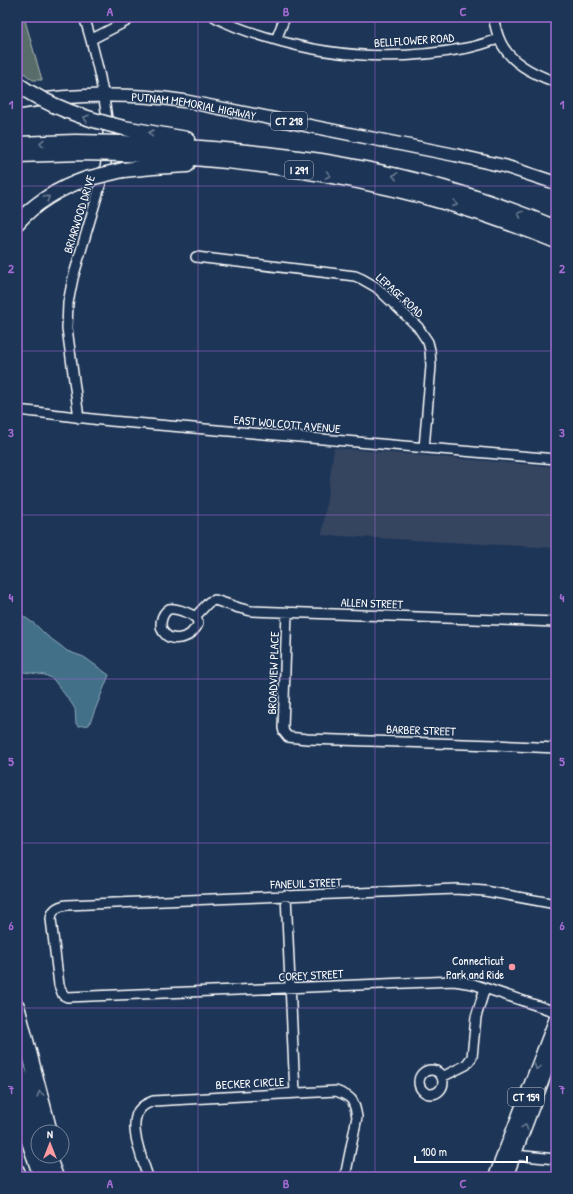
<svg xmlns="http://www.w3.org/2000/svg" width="573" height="1194" viewBox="0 0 573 1194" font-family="'Patrick Hand',sans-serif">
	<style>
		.built { fill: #344460 }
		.green { fill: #586d69; stroke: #acb6b4 }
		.water { fill: #436f88; stroke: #8ea9b8 }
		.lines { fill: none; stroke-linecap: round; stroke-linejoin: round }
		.minor-casing { stroke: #fff; stroke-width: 12 }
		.major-casing { stroke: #fff; stroke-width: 15 }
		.highway-casing { stroke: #fff; stroke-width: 17 }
		.minor { stroke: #1d3557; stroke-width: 9 }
		.major { stroke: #1d3557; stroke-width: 12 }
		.highway { stroke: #1d3557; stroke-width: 14 }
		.highway-bridge-casing { stroke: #fff; stroke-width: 17; stroke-linecap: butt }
		.highway-bridge { stroke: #1d3557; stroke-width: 14 }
		.oneway { stroke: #6c7c92 }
		.grid { fill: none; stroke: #a36bd2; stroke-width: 1; stroke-opacity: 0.55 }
		.poi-dot { fill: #ff9aa2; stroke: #1d3557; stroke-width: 1.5 }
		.labels { text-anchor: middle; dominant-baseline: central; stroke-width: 3; stroke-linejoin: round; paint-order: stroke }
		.shield { fill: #1d3557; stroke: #bbc2cd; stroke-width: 1 }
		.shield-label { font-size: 11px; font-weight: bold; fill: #fff }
		.street-label { font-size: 12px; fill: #fff; stroke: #1d3557 }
		.poi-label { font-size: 12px; fill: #fff; stroke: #1d3557; text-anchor: end }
		.neatline { fill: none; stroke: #a36bd2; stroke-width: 1.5 }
		.grid-label { font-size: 13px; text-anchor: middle; font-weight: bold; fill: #a36bd2 }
	</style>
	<rect width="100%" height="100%" fill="#1d3557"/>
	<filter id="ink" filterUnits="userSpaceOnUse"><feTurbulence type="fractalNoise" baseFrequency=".025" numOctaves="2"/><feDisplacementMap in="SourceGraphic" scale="8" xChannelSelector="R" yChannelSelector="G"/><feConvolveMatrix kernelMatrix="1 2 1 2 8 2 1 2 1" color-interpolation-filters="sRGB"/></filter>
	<g filter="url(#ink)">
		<path class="built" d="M334 448 556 467V548L322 535Z"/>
		<path class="green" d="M17 17H24L42 80H33L17 68Z"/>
		<path class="water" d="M17 607 19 611 23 616 36 625 46 635 61 646 67 651 84 657 109 675 89 725 79 726 76 724 75 709 72 704 53 679 45 675 17 671Z"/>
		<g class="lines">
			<defs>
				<path id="minor" d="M215 17C231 26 249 32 266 37 332 58 399 61 467 48 478 46 488 42 499 39
					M493 17C495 24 496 31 499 38 508 62 533 74 556 82
					M92 39 125 22 132 17
					M276 40 285 17
					M196 257 355 276 362 279 376 287 418 327 428 342 430 350 431 366 424 448
					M17 410C48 413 79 418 111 421L556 459
					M79 418 67 328 68 303 73 278 105 169C112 134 106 110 100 77 95 56 91 37 84 17
					M169 609C175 608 198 614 198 623 198 626 195 629 193 631 188 638 172 642 165 634 158 627 161 614 169 609Z
					M287 612 283 728 284 732 288 737 307 739 495 745 556 748
					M195 617 209 602 215 600 239 608 251 611 556 622
					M286 895 295 1093
					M556 904 485 891 456 889 67 905C58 906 52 909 51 919L59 985 63 995 67 997 454 981 473 984 556 1012
					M419 1082a12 12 0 1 1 24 0a12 12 0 1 1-24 0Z
					M442 1077 466 1065 472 1057 476 1017 485 988
					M514 1155 556 1159
					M148 1177C143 1160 125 1121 142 1107 145 1104 149 1103 153 1101L336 1091C352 1097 354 1099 357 1117L345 1177"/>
				<g id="major">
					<path id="s1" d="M17 103C73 94 128 93 184 101L455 155 504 166 556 183"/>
					<path d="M495 1177 556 1018"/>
					<path d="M506 1177 556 1045"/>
				</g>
				<path id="highway" d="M124 128 187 139
					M123 143C189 147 255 151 321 161 402 174 481 196 556 228
					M122 154C271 159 418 184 556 241
					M123 170 153 167 187 165
					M17 223C36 202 60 188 86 179
					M17 1006 50 1132
					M17 1065 40 1132
					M17 1106 41 1177
					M48 1156 56 1177
					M17 1171 19 1177"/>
			</defs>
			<use href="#minor" class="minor-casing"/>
			<use href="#major" class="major-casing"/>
			<use href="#highway" class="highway-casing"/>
			<use href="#minor" class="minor"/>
			<use href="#major" class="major"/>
			<use href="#highway" class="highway"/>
			<defs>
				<path id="highway-bridge" d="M17 84C49 107 86 119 124 128
					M17 144 75 142 123 143
					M17 155 82 153 122 154
					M86 179 123 170"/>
			</defs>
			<use href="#highway-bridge" class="highway-bridge-casing"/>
			<use href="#highway-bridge" class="highway-bridge"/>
		</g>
		<defs><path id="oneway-chevron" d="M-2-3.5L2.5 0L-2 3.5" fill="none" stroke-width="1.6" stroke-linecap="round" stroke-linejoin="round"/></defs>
		<g class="oneway">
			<use href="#oneway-chevron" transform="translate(86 118) rotate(-162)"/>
			<use href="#oneway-chevron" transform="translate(151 133) rotate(-171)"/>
			<use href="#oneway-chevron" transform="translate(42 143) rotate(178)"/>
			<use href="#oneway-chevron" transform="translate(328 175) rotate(10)"/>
			<use href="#oneway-chevron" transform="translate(395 176) rotate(-167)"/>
			<use href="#oneway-chevron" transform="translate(47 198) rotate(-33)"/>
			<use href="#oneway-chevron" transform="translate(455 204) rotate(17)"/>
			<use href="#oneway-chevron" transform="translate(520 214) rotate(-159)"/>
			<use href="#oneway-chevron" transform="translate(537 1067) rotate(111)"/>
			<use href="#oneway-chevron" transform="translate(40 1094) rotate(-105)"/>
			<use href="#oneway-chevron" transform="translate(525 1127) rotate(-69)"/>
		</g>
	</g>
	<path class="grid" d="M198 17V1177M375 17V1177M17 186H556M17 351H556M17 515H556M17 679H556M17 843H556M17 1008H556"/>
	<circle class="poi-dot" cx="512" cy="967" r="4"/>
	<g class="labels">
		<g class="shield">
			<rect x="271" y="112" width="36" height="18" rx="3"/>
			<rect x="285" y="161" width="28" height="18" rx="3"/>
			<rect x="508" y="1088" width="36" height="18" rx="3"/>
		</g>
		<g class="shield-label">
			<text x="289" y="121">CT 218</text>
			<text x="299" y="170">I 291</text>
			<text x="526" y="1097">CT 159</text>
		</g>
		<g class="street-label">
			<text transform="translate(414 40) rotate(-4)">BELLFLOWER ROAD</text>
			<text stroke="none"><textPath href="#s1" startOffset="178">PUTNAM MEMORIAL HIGHWAY</textPath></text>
			<text transform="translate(79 214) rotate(-73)">BRIARWOOD DRIVE</text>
			<text transform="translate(400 295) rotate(42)">LEPAGE ROAD</text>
			<text transform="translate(287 424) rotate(5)">EAST WOLCOTT AVENUE</text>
			<text transform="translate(372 603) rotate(2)">ALLEN STREET</text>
			<text transform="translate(273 673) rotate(-88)">BROADVIEW PLACE</text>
			<text transform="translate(421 730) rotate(2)">BARBER STREET</text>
			<text transform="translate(306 883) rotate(-2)">FANEUIL STREET</text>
			<text transform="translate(311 975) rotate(-3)">COREY STREET</text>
			<text transform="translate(250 1083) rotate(-3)">BECKER CIRCLE</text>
		</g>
		<g class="poi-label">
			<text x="504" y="960">Connecticut<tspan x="504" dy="14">Park and Ride</tspan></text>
		</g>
	</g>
	<rect width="573" height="1194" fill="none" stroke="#1d3557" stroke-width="44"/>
	<g transform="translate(50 1144)"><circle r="19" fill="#1d3557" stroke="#77869a"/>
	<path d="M0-3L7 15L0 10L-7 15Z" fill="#ff9aa2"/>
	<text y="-6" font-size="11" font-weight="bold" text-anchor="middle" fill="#ffffff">N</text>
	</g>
	<path d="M415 1156v6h112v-6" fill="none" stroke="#ffffff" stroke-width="2"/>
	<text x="421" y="1156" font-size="12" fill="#ffffff" stroke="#1d3557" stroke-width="3" paint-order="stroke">100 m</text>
	<rect x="22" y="22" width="529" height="1150" class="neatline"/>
	<g class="grid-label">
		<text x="110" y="16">A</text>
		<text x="286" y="16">B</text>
		<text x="463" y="16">C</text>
		<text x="11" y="109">1</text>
		<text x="562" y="109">1</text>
		<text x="11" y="273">2</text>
		<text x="562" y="273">2</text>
		<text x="11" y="437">3</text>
		<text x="562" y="437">3</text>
		<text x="11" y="602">4</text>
		<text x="562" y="602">4</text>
		<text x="11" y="766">5</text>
		<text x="562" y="766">5</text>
		<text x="11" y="930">6</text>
		<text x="562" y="930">6</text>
		<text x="11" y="1094">7</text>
		<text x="562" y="1094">7</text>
		<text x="110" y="1188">A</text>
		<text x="286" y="1188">B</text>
		<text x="463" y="1188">C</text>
	</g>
</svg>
